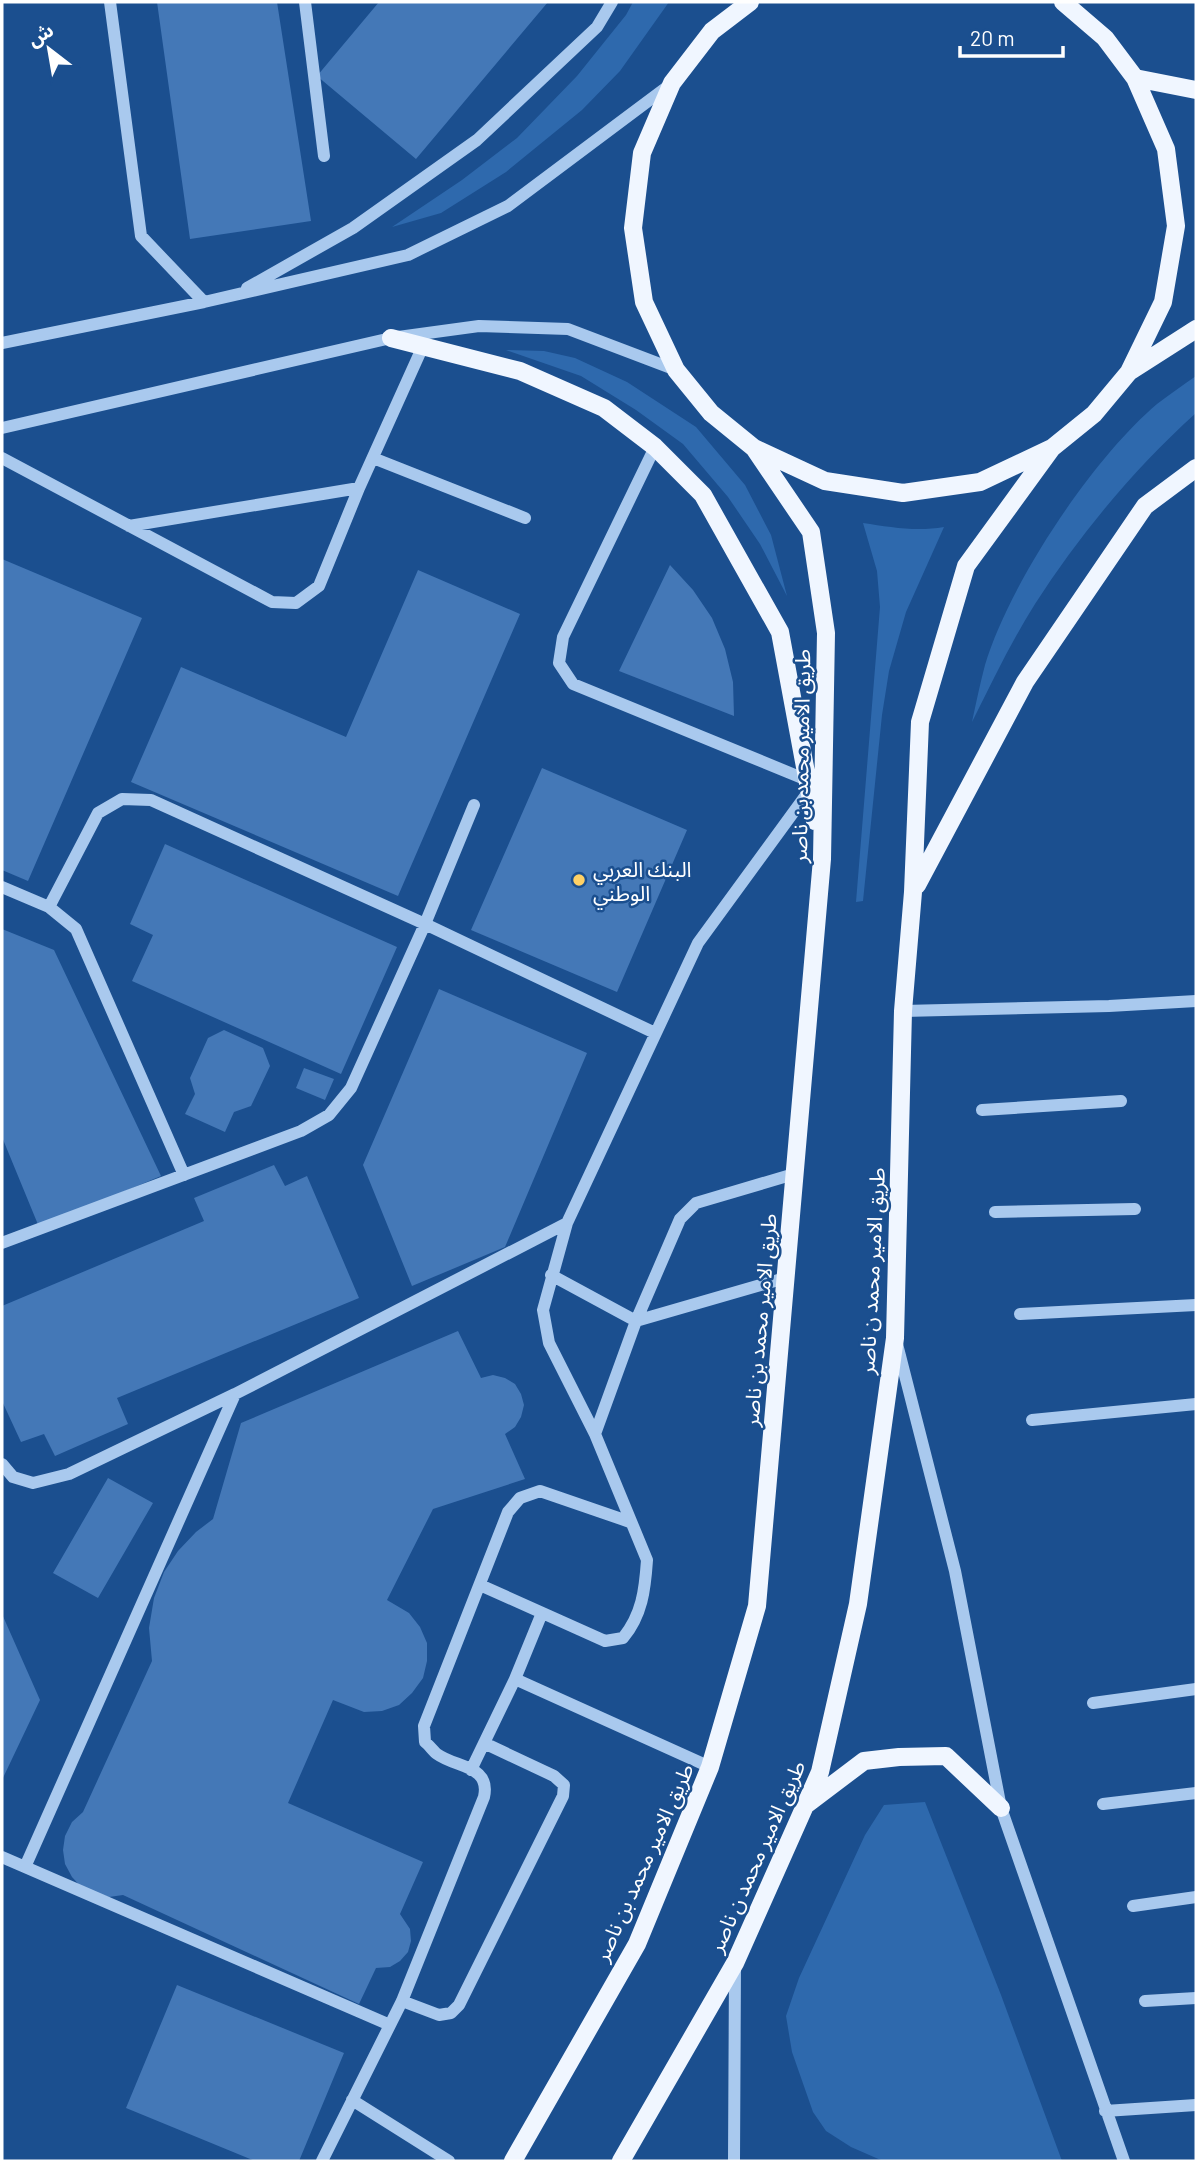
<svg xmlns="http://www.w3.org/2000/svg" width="1198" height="2163" viewBox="0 0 1198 2163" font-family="Barlow,'Noto Sans Arabic',sans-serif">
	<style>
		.grass { fill: #2e69ad }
		.building { fill: #4478b7 }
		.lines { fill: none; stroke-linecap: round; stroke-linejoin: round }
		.minor { stroke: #a9c9ee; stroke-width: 12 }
		.major { stroke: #f0f6ff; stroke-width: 18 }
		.poi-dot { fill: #ffd166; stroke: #1b4f8f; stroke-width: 2.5 }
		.labels { text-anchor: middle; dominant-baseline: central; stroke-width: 5; stroke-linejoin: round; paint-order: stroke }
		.street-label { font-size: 21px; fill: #fff; stroke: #1b4f8f }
		.poi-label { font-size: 21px; fill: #fff; stroke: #1b4f8f; text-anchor: start }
	</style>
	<rect width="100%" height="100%" fill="#1b4f8f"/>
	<path class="grass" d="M633 2H669L620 71 582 110 506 172 441 213 392 227 462 180 517 138 577 76 626 15Z
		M506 350 544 351 575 358 627 382 696 427 745 485 771 535 787 596 760 544 728 497 683 444 636 410 581 376Z
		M1196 376V413C1134 469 1080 534 1035 604 1011 642 992 682 972 722 976 703 980 684 985 665 1009 584 1092 459 1157 404 1170 394 1183 385 1196 376Z
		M863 523C890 527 916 532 944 527L906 612 889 671 882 715 863 901 856 902 880 607 877 571Z
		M925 1802 1001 1995 1062 2161H883L851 2147 826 2131 813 2112 792 2052 786 2016 799 1978 865 1835 884 1805Z"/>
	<path class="building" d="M157 2H277L311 221 190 239Z
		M379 2H548L416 159 317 76Z
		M2 559 142 618 28 881 2 870Z
		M670 565 693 590 712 618 725 649 733 682 734 716 619 671Z
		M418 570 520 614 398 896 131 782 181 667 346 737Z
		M542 768 687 830 617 992 471 930Z
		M165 844 397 947 341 1074 132 981 153 935 130 924Z
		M2 929 54 950 161 1176 39 1227 2 1137Z
		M439 989 587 1053 505 1247 412 1286 363 1165Z
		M224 1030 263 1048 270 1066 251 1106 234 1112 225 1132 185 1114 195 1094 190 1078 208 1038Z
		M304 1068 334 1079 325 1100 296 1088Z
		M274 1165 285 1186 307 1176 359 1298 117 1398 128 1424 55 1456 44 1434 21 1442 2 1401V1306L204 1221 194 1198Z
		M458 1331 481 1378 493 1375 505 1378 515 1384 521 1394 524 1405 521 1417 515 1427 505 1434 525 1479 433 1509 387 1600 409 1613 420 1627 427 1643V1661L423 1678 412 1693 399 1705 382 1711 364 1712 333 1700 288 1803 423 1862 400 1914 410 1929 411 1941 408 1952 400 1961 390 1967 376 1968 359 2004 123 1895 109 1897 82 1888 72 1877 65 1864 63 1850 65 1836 72 1822 83 1812 152 1661 149 1628 154 1598 164 1572 178 1551 196 1532 213 1519 241 1423Z
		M108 1478 153 1503 98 1598 53 1573Z
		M2 1614 40 1700 2 1780Z
		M177 1985 344 2053 299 2161H255L126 2108Z"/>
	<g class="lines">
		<path class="minor" d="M110 2 141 236 204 302
			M305 2 324 156
			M247 288 353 228 477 140 597 27 612 2
			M2 343 204 302 408 255 508 206 671 84
			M2 428 391 338 479 326 568 329 676 370
			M655 447 563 637 559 663 573 684 807 780
			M2 458 272 602 296 603 319 586 359 488 423 346
			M373 458 525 518
			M129 526 359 488
			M2 887 49 907 76 929 184 1175
			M49 907 98 813 122 799 151 800 425 924 655 1033
			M903 1011 1109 1006 1196 1001
			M982 1110 1121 1101
			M995 1212 1135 1209
			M2 1243 301 1131 329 1115 351 1088 425 924 474 805
			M551 1275 636 1321 680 1219 696 1203 794 1174
			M1020 1314 1196 1305
			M897 1344 955 1571 1001 1808 1124 2161
			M1032 1420 1196 1404
			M595 1434 549 1343 543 1310 567 1223 698 943 809 791
			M2 1464 13 1477 33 1483 69 1474 235 1394 567 1223
			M480 1585 605 1641 623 1638C642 1615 645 1590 647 1560L595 1434 636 1321 785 1278
			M515 1679 710 1767
			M1093 1703 1196 1689
			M471 1770 515 1679 542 1613
			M1103 1804 1196 1793
			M2 1857 390 2025
			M25 1867 235 1394
			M1133 1906 1196 1897
			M402 2001 439 2015 451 2013 459 2005 563 1796 564 1785 554 1776 484 1743
			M1145 2001 1196 1998
			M352 2100 449 2161
			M1105 2111 1196 2105
			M322 2161 402 2001 484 1797C491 1765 456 1768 437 1754 433 1751 429 1745 425 1742L424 1726 508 1512 520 1498 540 1491 630 1522
			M734 2161 735 1966"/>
		<path class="major" d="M750 2 712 31 672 83 642 153 633 228 644 302 676 370 711 413 754 448 825 481 903 493 980 482 1052 448 1094 414 1129 372 1163 302 1176 226 1166 149 1135 78 1105 38 1063 2
			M1135 78 1196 90
			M391 338 520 371 604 408 655 447 703 495 780 632 815 821
			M1129 372 1196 329
			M917 885 1025 682 1145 506 1196 468
			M807 1804 864 1761 899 1757 946 1756 1001 1808
			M513 2161 637 1944 710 1767 757 1606 822 859 826 633 811 532 754 448
			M621 2161 735 1963 820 1772 858 1604 895 1338 903 1011 913 892 920 722 966 566 1052 448"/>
	</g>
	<circle class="poi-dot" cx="579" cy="880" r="7"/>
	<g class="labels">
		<g class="street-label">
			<text transform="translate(800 756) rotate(-89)">طريق الامير محمد بن ناصر</text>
			<text transform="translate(871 1271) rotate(-87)">طريق الامير محمد ن ناصر</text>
			<text transform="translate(759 1320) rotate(-85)">طريق الامير محمد بن ناصر</text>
			<text transform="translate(756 1856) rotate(-66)">طريق الامير محمد ن ناصر</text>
			<text transform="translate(643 1862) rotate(-66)">طريق الامير محمد بن ناصر</text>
		</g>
		<g class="poi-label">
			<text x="593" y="868">البنك العربي<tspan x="593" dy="24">الوطني</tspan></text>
		</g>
	</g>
	<rect width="1198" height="2163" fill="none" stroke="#ffffff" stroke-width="7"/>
	<g transform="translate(49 49) rotate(329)" stroke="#1b4f8f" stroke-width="5" paint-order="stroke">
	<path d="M0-5L12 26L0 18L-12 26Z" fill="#ffffff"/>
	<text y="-10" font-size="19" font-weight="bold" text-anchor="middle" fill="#ffffff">ش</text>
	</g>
	<path d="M960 46v10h103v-10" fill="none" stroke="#ffffff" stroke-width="3.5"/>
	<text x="970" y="46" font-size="21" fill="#ffffff" stroke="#1b4f8f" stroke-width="5" paint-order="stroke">20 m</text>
</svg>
